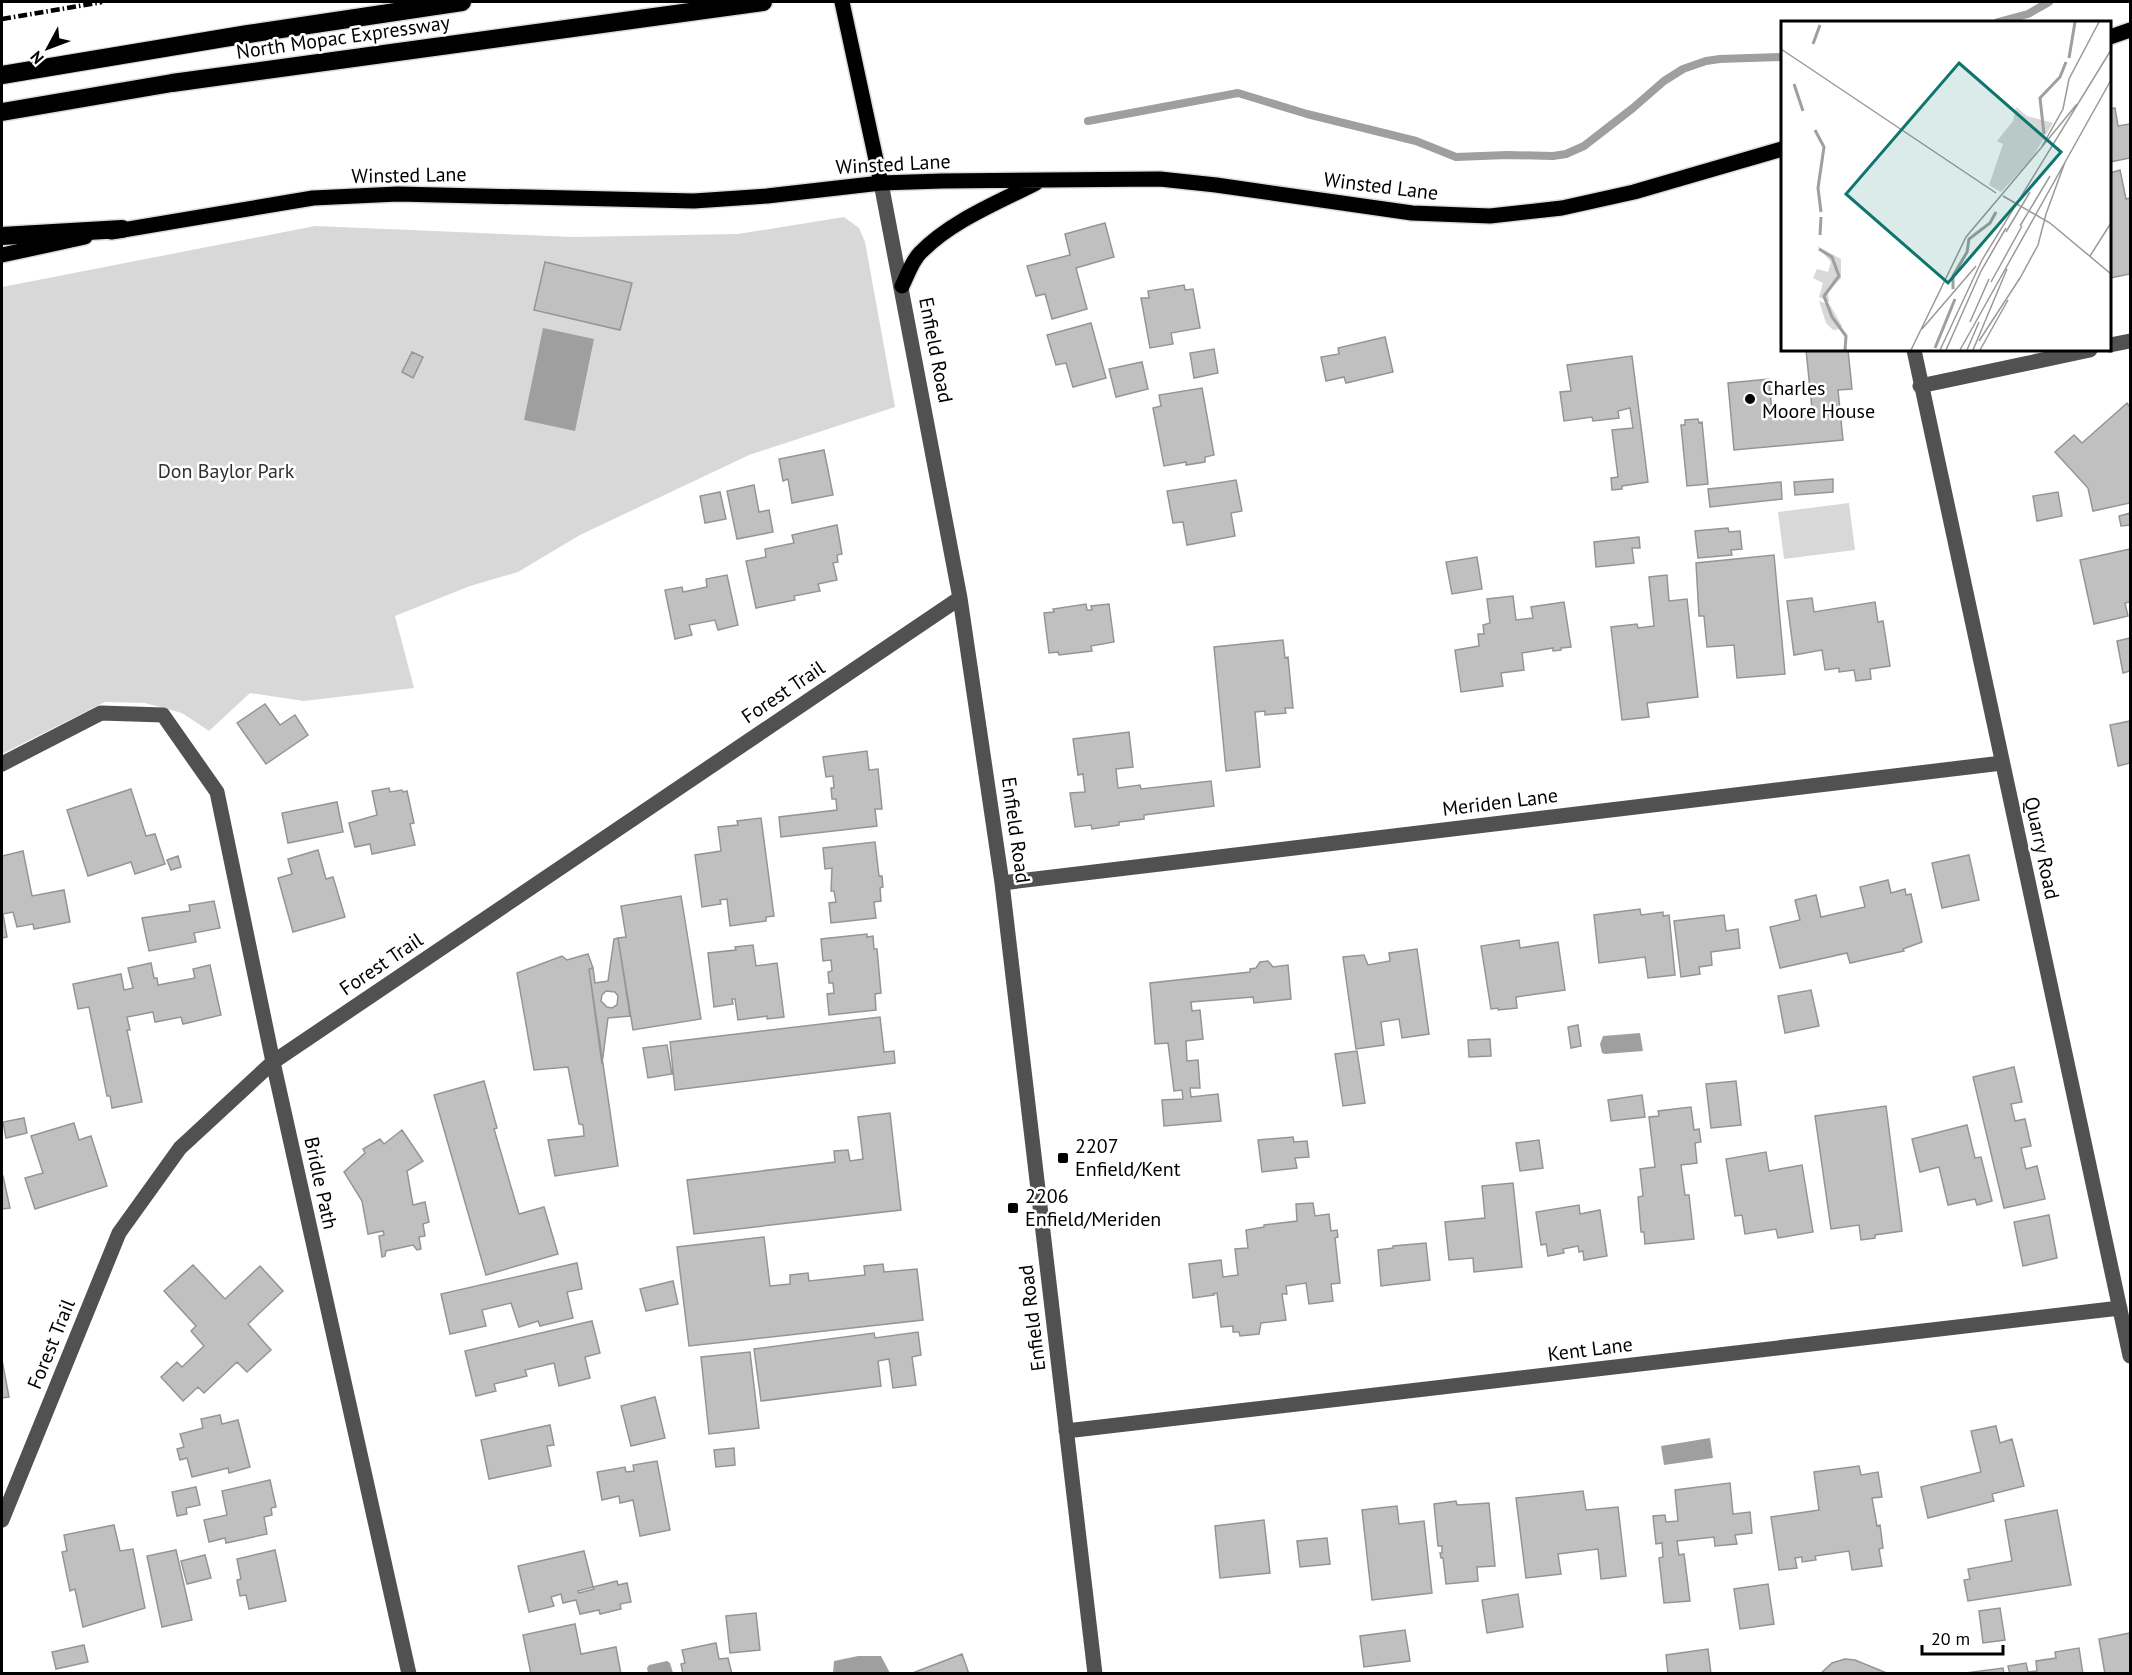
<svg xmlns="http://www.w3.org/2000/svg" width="2132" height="1675" viewBox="0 0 2132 1675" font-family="'PT Sans',sans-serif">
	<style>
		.green { fill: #d8d8d8 }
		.water { fill: #9f9f9f }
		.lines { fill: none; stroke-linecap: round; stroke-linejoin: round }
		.stream { stroke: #9f9f9f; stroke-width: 8 }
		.building { fill: #c0c0c0; stroke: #959595; stroke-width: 1.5; fill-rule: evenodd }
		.major-casing { stroke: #dbdbdb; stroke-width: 18 }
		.highway-casing { stroke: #dbdbdb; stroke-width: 21 }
		.minor { stroke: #515151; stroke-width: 15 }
		.major { stroke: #000; stroke-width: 15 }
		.highway { stroke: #000; stroke-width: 18 }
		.rail { stroke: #000; stroke-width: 4.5; stroke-dasharray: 9 3 1.5 3; stroke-linecap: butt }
		.poi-dot { fill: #000; stroke: #fff; stroke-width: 2 }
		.labels { text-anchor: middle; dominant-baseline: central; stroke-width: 5; stroke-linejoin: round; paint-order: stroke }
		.street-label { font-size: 20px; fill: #000; stroke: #fff }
		.poi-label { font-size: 20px; fill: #000; stroke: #fff; text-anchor: start }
		.park-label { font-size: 20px; fill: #2f2f2f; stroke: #fff }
		.inset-river { fill: none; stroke: #9f9f9f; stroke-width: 3 }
		.inset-road { fill: none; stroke: #999; stroke-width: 1.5 }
		.view { fill: #0f766e; fill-opacity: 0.15; stroke: #0f766e; stroke-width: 3 }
		.inset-edge { fill: none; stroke: #000; stroke-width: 3 }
	</style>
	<rect width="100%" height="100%" fill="#fff"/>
	<path class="green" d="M844 217 859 228 865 242 895 407 749 455 580 535 518 572 470 586 395 616 414 688 304 701 250 693 209 731 182 713 145 703 105 702 2 754V287L315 226 574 237 738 234Z
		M1849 503 1855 550 1784 559 1778 512Z"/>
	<path class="water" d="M543 328 594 339 575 431 524 420Z
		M1640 1033 1643 1051 1605 1054 1602 1053 1600 1044 1603 1036Z
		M1710 1438 1713 1458 1664 1465 1661 1446Z
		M858 1656H881L890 1673H833L834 1661Z
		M667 1661 670 1663 673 1673H648L647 1668 649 1665Z"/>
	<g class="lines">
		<path class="stream" d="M1998 22 2028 14 2049 2
			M1088 121 1238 93 1307 114 1416 141 1456 157 1507 155 1553 156 1566 154 1584 146 1633 108 1664 81 1683 69 1706 61 1720 59 1782 57"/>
	</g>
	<path class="building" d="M2115 108 2118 126 2130 124V158L2110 162V109Z
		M2120 170 2126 199 2130 198V274L2110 278V173Z
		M1105 223 1114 257 1076 268 1087 309 1052 319 1045 294 1036 296 1027 266 1070 255 1065 234Z
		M545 262 632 283 620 330 534 310Z
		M1184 285 1185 290 1193 289 1200 328 1171 333 1173 344 1150 348 1141 298H1149L1148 291Z
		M1091 323 1106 378 1073 387 1066 363 1056 365 1047 335Z
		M1385 337 1393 372 1346 383 1344 377 1326 381 1321 357 1339 354 1338 348Z
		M1214 349 1218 373 1194 378 1190 353Z
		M1806 350H1848L1852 389 1838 390 1843 440 1734 450 1728 383 1769 379 1772 412 1796 410V413H1807L1806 408H1812Z
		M412 352 423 357 413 378 402 372Z
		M1632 356 1648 482 1622 486V489L1612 490 1611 478 1618 477 1612 430 1633 428 1630 408 1618 411 1619 418 1593 421 1592 417 1564 421 1560 392 1571 391 1567 365Z
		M1142 362 1148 389 1116 397 1109 369Z
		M1202 388 1214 455 1205 457V462L1186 465V462L1164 466 1153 408 1161 406 1159 395Z
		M2127 403 2130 407V503L2093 511 2088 488 2055 452 2074 435 2082 443Z
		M1698 419 1699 423 1702 422 1708 484 1687 486 1681 425H1685V420Z
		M824 450 833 495 792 503 788 479 783 481 779 459Z
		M1833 479V492L1795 495 1794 482Z
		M1236 480 1242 511 1231 513 1235 536 1187 545 1183 522 1173 523 1167 491Z
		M1781 482 1782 499 1710 507 1708 489Z
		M754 485 759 512 769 510 773 532 737 539 727 491Z
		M720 492 726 519 705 523 700 496Z
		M2058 492 2062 516 2037 521 2033 496Z
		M2130 513V525L2121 526 2119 516Z
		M837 525 842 554 837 555 838 562 833 563 837 580 818 584 820 591 794 596 795 600 756 608 746 561 766 557 765 549 794 543 792 535Z
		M1728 528 1729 532 1740 531 1742 549 1731 550 1732 555 1698 558 1695 531Z
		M1639 537 1640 548H1632L1634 563 1596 567 1594 542Z
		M2130 549V602L2125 603 2128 616 2094 624 2080 560Z
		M1774 555 1785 674 1737 678 1734 645 1707 647 1704 616H1699L1696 563Z
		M1477 557 1482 589 1452 594 1446 562Z
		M727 575 738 625 718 630 715 620 689 625 692 635 675 639 665 590 682 587 683 592 707 587 706 579Z
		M1667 575 1669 601 1687 599 1698 697 1647 703 1649 717 1622 720 1611 627 1637 624 1638 628 1654 626 1649 577Z
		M1513 596 1516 620 1533 618 1531 607 1564 602 1571 647 1561 648V650L1553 651V648L1522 653 1524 670 1501 673 1503 686 1461 692 1455 650 1479 646 1478 634H1484L1483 625 1490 623 1487 599Z
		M1812 598 1814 612 1875 602 1878 622 1883 621 1890 666 1870 669 1871 679 1856 681 1854 670 1839 672V668L1825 670 1822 650 1794 655 1787 601Z
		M1086 604 1087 610H1092L1091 606 1109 604 1114 642 1091 646 1092 651 1059 655 1058 652 1049 653 1044 613 1054 612 1053 609Z
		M2130 638V671L2123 673 2117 641Z
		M1283 640 1285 658 1288 657 1293 708H1285L1286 713 1265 715V711L1255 712 1260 767 1226 771 1214 647Z
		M265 704 280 725 295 715 308 735 266 764 237 723Z
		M2130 721V763L2118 766 2110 725Z
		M1129 732 1133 767 1116 769 1118 788 1140 785 1141 789 1211 781 1214 806 1144 815V819L1119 822V825L1092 829 1091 825 1075 827 1070 793 1085 792 1083 774 1078 775 1073 739Z
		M867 751 869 770 878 769 882 809H875L877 826 781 837 779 817 837 810 836 799H832L831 788H834L833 776 826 777 823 757Z
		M389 788 390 792 402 790 403 792 407 791 414 823 410 824 415 845 372 854 370 844 355 847 349 823 377 815 372 791Z
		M131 789 146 836 155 834 165 864 135 874 131 862 88 876 67 810Z
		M337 802 343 832 288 843 282 813Z
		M761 818 774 916 766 917V921L730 926 727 899 720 900 721 904 702 907 695 855 721 851 718 827 738 825 737 821Z
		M875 842 879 876H882L883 887 880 888 881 901 874 902 876 918 831 923 829 903 836 902 834 891H831L832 868 825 869 823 848Z
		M318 850 326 879 333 877 345 917 293 932 278 878 292 874 288 859Z
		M23 851 32 896 64 890 70 922 34 929 33 924 17 927 13 912 3 914 7 937 2 938V856Z
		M1969 855 1979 900 1942 908 1932 863Z
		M178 856 181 867 171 870 167 860Z
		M1888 880 1891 893 1905 889 1906 895 1911 894 1922 942 1903 949 1904 951 1850 963 1847 953 1780 968 1770 927 1800 920 1795 900 1816 895 1821 917 1865 907 1860 887Z
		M681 896 701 1019 633 1030 618 938 626 937 621 906Z
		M214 901 220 928 194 933 196 942 149 951 142 918 190 911 189 905Z
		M1640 909 1641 915 1663 912V916L1669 915 1675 975 1648 978 1645 957 1599 963 1594 915Z
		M1724 915 1726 931 1738 929 1740 948 1711 952 1712 965 1699 967 1700 974 1681 977 1674 921Z
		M867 934V937L873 936 874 949H877L881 993 875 994 876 1010 829 1015 827 994 834 993 833 983H829L828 972 832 971 831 960 823 961 821 939Z
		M618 938 630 1016 608 1018 602 1064 589 969 593 968 595 983 608 981 614 939ZM606 991 615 992 618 996 617 1005 612 1008 607 1007 601 1001 602 995Z
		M1519 940 1520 948 1558 942 1565 990 1516 997 1517 1008 1498 1010V1008L1491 1009 1481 946Z
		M753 945 756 966 777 963 784 1017 767 1019V1016L738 1020 735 999H732L733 1004 714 1007 708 953 736 950 735 947Z
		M1417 949 1429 1034 1402 1038 1399 1019 1381 1022 1384 1045 1356 1049 1343 957 1364 955 1368 965 1390 961 1389 953Z
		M588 954 593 968 589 969 618 1166 555 1176 548 1140 584 1136 583 1125 579 1124 568 1067 534 1070 517 973 562 956 567 960Z
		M1268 961 1273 967 1288 965 1291 999 1254 1003 1253 997 1191 1002 1192 1011 1200 1010 1203 1039 1186 1041 1187 1061 1198 1060 1200 1088H1190L1191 1097 1218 1094 1221 1121 1164 1126 1162 1100 1183 1099 1182 1090 1174 1091 1168 1043 1155 1044 1150 983 1250 972V969L1256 968 1260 962Z
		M151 963 154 978H157L158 985 195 978 193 969 210 965 221 1015 183 1024 181 1017 155 1022 153 1012 127 1017 130 1030H127L142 1102 112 1108 110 1096H107L89 1007 78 1009 73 984 121 974 124 990 133 988 128 968Z
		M1811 990 1819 1026 1785 1033 1778 996Z
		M880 1017 884 1052 894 1051 895 1063 675 1090 670 1042Z
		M1578 1025 1581 1046 1571 1048 1568 1027Z
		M1490 1039 1491 1056 1469 1057 1468 1040Z
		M667 1045 672 1074 648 1078 643 1048Z
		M1357 1051 1365 1103 1343 1106 1335 1054Z
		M2014 1067 2022 1102 2011 1104 2015 1121 2025 1119 2031 1146 2021 1148 2026 1169 2037 1166 2045 1199 2004 1208 1973 1077Z
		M484 1081 497 1128 494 1129 519 1214 544 1207 558 1254 486 1275 434 1095Z
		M1736 1081 1741 1125 1711 1128 1706 1084Z
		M1642 1095 1645 1117 1611 1121 1608 1100Z
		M1886 1106 1902 1231 1875 1235V1238L1861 1240 1859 1225 1831 1229 1815 1116Z
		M1691 1107 1694 1130 1699 1129 1701 1142 1695 1143 1697 1163 1681 1165 1685 1195H1689L1694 1239 1645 1244 1644 1232H1641L1638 1197 1643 1196 1640 1169 1655 1167 1649 1117 1659 1116 1658 1111Z
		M890 1113 901 1210 694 1234 687 1180 835 1162 834 1151 848 1150 850 1161 863 1159 858 1117Z
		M24 1118 27 1133 6 1138 3 1122Z
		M74 1123 79 1140 91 1136 107 1186 35 1209 25 1178 43 1173 31 1136Z
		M1967 1125 1975 1158 1981 1157 1992 1201 1977 1205 1975 1199 1948 1205 1939 1167 1920 1172 1912 1139Z
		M402 1130 423 1161 407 1171 413 1205 425 1202 429 1222 423 1224 425 1236 419 1237 421 1249 417 1250 413 1245 386 1251 385 1256 382 1257 379 1236 384 1235 383 1231 368 1234 362 1201 344 1172 365 1153 363 1149 380 1139 384 1144Z
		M1293 1137 1294 1142 1307 1141 1309 1157 1295 1158 1297 1168 1262 1172 1258 1140Z
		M1539 1140 1543 1168 1520 1171 1516 1143Z
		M1766 1152 1769 1171 1802 1165 1813 1232 1778 1238 1776 1229 1745 1234 1742 1215 1735 1216 1726 1159Z
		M2 1176H3L10 1208 2 1209Z
		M1513 1183 1522 1267 1474 1272 1473 1258 1449 1260 1445 1222 1485 1218 1482 1186Z
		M1313 1203 1315 1216 1329 1214 1331 1231 1337 1230 1338 1237 1335 1238 1340 1283 1331 1284 1333 1301 1309 1304 1306 1283 1286 1286 1287 1294H1282L1286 1320 1261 1323 1259 1334 1240 1336 1239 1332H1233V1326L1221 1327 1217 1293 1213 1294 1214 1295 1193 1298 1189 1264 1221 1260 1223 1277 1238 1275 1235 1249 1248 1248 1246 1230 1264 1227V1225L1297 1221 1296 1204Z
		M1579 1205 1580 1214 1600 1210 1607 1256 1584 1260 1583 1251 1579 1252 1578 1246 1563 1249 1564 1253 1548 1256 1546 1244 1541 1245 1536 1212Z
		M2049 1215 2057 1258 2023 1266 2014 1222Z
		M764 1237 770 1286 790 1284V1275L808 1273 809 1281 865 1275 864 1266 883 1264 884 1272 917 1269 923 1320 689 1346 677 1247Z
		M1426 1243 1430 1280 1381 1286 1378 1250 1393 1248V1246Z
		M577 1263 582 1289 567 1292 573 1318 540 1326 538 1321 519 1327 511 1303 482 1310 486 1326 450 1334 441 1294Z
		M193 1265 225 1299 260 1266 283 1291 248 1324 271 1350 247 1372 237 1362 204 1393 198 1387 183 1401 161 1377 177 1362 182 1367 204 1346 191 1331 196 1326 164 1291Z
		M673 1281 678 1304 646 1311 640 1289Z
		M592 1321 600 1353 585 1357 590 1378 559 1386 554 1363 525 1370 527 1376 494 1384 496 1391 476 1396 465 1351Z
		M918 1332 921 1355 912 1357 916 1385 893 1388 889 1359 878 1361 881 1386 761 1401 754 1349 874 1333 875 1338Z
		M750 1352 759 1428 709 1434 701 1357Z
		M2 1360 9 1397 2 1398Z
		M655 1397 665 1438 631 1446 621 1406Z
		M220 1415 222 1424 238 1420 250 1467 229 1473 228 1468 192 1477 187 1458 180 1460 177 1449 184 1447 180 1434 203 1428 201 1419Z
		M550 1425 554 1445 547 1446 551 1466 489 1479 481 1440Z
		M1996 1426 2000 1443 2012 1439 2024 1486 1992 1494 1994 1501 1928 1518 1921 1487 1981 1472 1971 1431Z
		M734 1448 735 1465 716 1467 714 1450Z
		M657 1461 670 1530 640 1536 633 1500 620 1503 619 1496 602 1500 597 1472 625 1467 626 1472 634 1471 633 1465Z
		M1859 1466 1861 1475 1878 1472 1882 1497 1872 1498 1877 1526 1880 1525 1883 1548 1879 1549 1882 1566 1852 1570 1849 1551 1815 1556 1816 1560 1802 1562V1557L1795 1558 1797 1568 1779 1570 1771 1517 1819 1510 1814 1472Z
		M270 1480 276 1507 271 1508 272 1515 264 1517 267 1534 226 1543 225 1538 209 1542 204 1520 227 1515 222 1491Z
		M1730 1483 1733 1514 1750 1512 1752 1533 1735 1535 1737 1544 1715 1546 1714 1537 1677 1541 1679 1555 1684 1554 1690 1601 1664 1603 1659 1558 1663 1557 1662 1543 1656 1544 1653 1516 1665 1515 1666 1522 1678 1521 1675 1490Z
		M196 1487 200 1505 186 1508 187 1514 177 1516 172 1492Z
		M1583 1491 1586 1510 1618 1507 1626 1576 1601 1579 1598 1549 1558 1554 1561 1574 1526 1578 1516 1498Z
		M1456 1501 1457 1505 1489 1503 1495 1566 1477 1567 1478 1581 1446 1584 1443 1558H1441L1440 1553H1442V1546H1438L1434 1504Z
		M1397 1506 1399 1524 1424 1521 1432 1593 1372 1600 1362 1510Z
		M2057 1510 2071 1585 1968 1601 1964 1580 1970 1579 1968 1569 2012 1561 2005 1520Z
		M1264 1520 1270 1573 1220 1578 1215 1526Z
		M114 1525 120 1551 133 1549 145 1608 83 1627 75 1589 70 1591 62 1552 67 1551 64 1535Z
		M1327 1538 1330 1564 1300 1567 1297 1541Z
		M176 1550 192 1620 162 1627 147 1556Z
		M275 1550 286 1601 249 1609 246 1595 240 1596 237 1580 241 1579 237 1559Z
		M584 1551 593 1587 578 1591 579 1593 594 1589 593 1587 617 1581 618 1585 627 1583 631 1602 620 1604 621 1609 600 1614 599 1610 580 1614 576 1600 563 1603 561 1594 551 1597 554 1606 529 1612 518 1566Z
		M205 1555 211 1578 187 1584 181 1561Z
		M1768 1584 1774 1624 1740 1629 1734 1589Z
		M1518 1594 1523 1627 1487 1633 1482 1600Z
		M2000 1608 2005 1640 1983 1643 1979 1611Z
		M756 1613 760 1650 730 1653 726 1616Z
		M575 1624 581 1654 616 1647 621 1674H531L523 1635Z
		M1405 1630 1410 1661 1364 1667 1360 1636Z
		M2130 1633V1674H2105L2099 1639Z
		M716 1643 719 1659 728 1658 732 1674H683L681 1664 685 1663 682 1650Z
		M84 1645 88 1662 56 1669 52 1652Z
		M2079 1648 2083 1674H2010L2008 1666 2026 1663 2028 1672 2037 1671 2036 1661 2056 1658 2055 1652Z
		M1708 1649 1711 1674H1668L1666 1655Z
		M962 1654 969 1674H910Z
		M1845 1659 1855 1660 1889 1674H1820L1832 1663Z
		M2003 1668 2004 1674H1958Z"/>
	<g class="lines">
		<defs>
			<path id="major" d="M842 2 881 183
				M2110 37 2130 30
				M111 232 313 198 398 194 694 201 767 196 881 183 942 181 1160 179 1216 185 1412 213 1490 216 1562 208 1634 192 1782 149
				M2 255 85 237
				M902 286C907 276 912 261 920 253 951 221 997 203 1036 183"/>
			<path id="highway" d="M2 75 248 34 462 2
				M2 112 172 83 763 2
				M2 236 122 229"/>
		</defs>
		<use href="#major" class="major-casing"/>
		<use href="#highway" class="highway-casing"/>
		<path class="minor" d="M881 183 960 598 1002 883 1095 1674
			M2110 345 2130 341
			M1914 350 2130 1356
			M1920 386 2090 350
			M2 764 101 713 163 715 217 792 273 1062 409 1674
			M1002 883 2002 763
			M1066 1431 2120 1308
			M2 1520 119 1233 180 1148 273 1062 960 598"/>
		<use href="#major" class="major"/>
		<use href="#highway" class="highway"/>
		<path class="rail" d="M2 19 102 2"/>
	</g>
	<g class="poi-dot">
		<circle cx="1750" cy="399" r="6"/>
		<rect x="1057" y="1152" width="12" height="12" rx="3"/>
		<rect x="1007" y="1202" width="12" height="12" rx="3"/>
	</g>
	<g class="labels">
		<g class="street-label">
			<text transform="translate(343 37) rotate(-8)">North Mopac Expressway</text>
			<text transform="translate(893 164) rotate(-3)">Winsted Lane</text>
			<text transform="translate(409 175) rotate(-1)">Winsted Lane</text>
			<text transform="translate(1381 186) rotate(7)">Winsted Lane</text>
			<text transform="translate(936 350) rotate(79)">Enfield Road</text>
			<text transform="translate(783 692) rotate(-34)">Forest Trail</text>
			<text transform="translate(1500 802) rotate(-7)">Meriden Lane</text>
			<text transform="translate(1016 830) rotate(82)">Enfield Road</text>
			<text transform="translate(2042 848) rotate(78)">Quarry Road</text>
			<text transform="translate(381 964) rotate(-34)">Forest Trail</text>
			<text transform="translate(321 1183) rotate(78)">Bridle Path</text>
			<text transform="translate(1032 1318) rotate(-97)">Enfield Road</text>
			<text transform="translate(51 1344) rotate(-68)">Forest Trail</text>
			<text transform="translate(1590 1349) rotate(-7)">Kent Lane</text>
		</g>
		<g class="poi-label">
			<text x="1762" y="388">Charles<tspan x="1762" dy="23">Moore House</tspan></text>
			<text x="1075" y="1146">2207<tspan x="1075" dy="23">Enfield/Kent</tspan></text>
			<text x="1025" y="1196">2206<tspan x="1025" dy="23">Enfield/Meriden</tspan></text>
		</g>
		<g class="park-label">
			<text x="226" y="471">Don Baylor Park</text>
		</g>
	</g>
	<g transform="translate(1781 21)">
		<rect width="330" height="330" fill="#fff"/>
		<path d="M235 86 246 95 272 102 250 139 220 171 208 164 222 123 216 120 232 100ZM36 225 60 238V257L47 271 48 281 38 276 42 262 32 257 36 248 47 251 50 241ZM38 280 49 284 61 305 59 308 52 309 45 302Z" fill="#d8d8d8"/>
		<path class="inset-river" d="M32 23 39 4M288 37 294 1M13 63 22 90M34 109 43 126 37 167 40 191M263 113 259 77 279 56 285 41M39 214 40 196M38 228 51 236 58 255 43 275 51 296 65 315 64 329M172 268V255L186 231 188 218 209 202 215 191M154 327 174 278"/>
		<path class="inset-road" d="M0 28 215 172M260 127 296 83M222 175 269 202 330 253M265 193 284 141M239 205 269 155M225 211 249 171M309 235 330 202M238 259 257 224 265 193M210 261 241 205M189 301 208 258M141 308 195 245M198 320 239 257M130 329 185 216 260 127 282 88 288 58 318 1M159 329 201 239 330 29M165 329 200 250 225 207M179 329 330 59M186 329 198 301M192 329 226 248M199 329 227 279"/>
		<path class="view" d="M178 42 280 131 167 262 65 173Z"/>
		<rect width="330" height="330" class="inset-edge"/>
	</g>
	<rect width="2132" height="1675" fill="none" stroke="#000000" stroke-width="6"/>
	<g transform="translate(48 48) rotate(229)" stroke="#ffffff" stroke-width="4.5" paint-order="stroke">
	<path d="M0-4.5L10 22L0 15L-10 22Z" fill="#000000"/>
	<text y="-9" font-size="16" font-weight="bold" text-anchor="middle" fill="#000000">N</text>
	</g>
	<path d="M1922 1645v9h81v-9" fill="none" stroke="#000000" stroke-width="3"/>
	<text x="1931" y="1645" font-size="18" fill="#000000" stroke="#ffffff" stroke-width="4.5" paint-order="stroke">20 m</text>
</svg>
